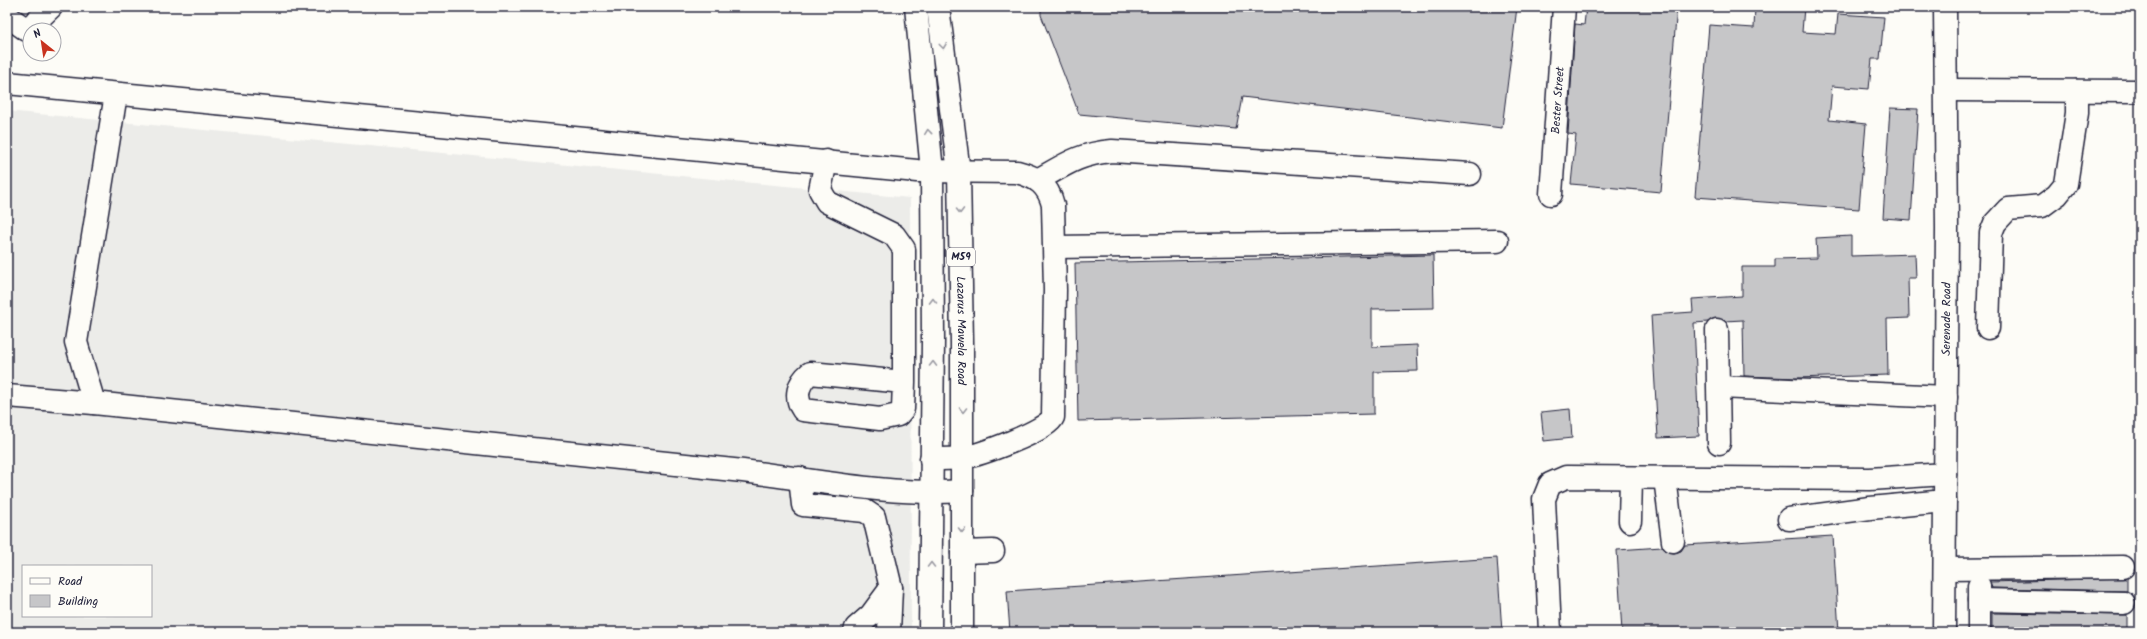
<svg xmlns="http://www.w3.org/2000/svg" width="2147" height="639" viewBox="0 0 2147 639" font-family="Kalam,sans-serif">
	<style>
		.built { fill: #ecece9; fill-rule: evenodd }
		.building { fill: #c6c6c8; stroke: #22223b }
		.lines { fill: none; stroke-linecap: round; stroke-linejoin: round }
		.minor-casing { stroke: #22223b; stroke-width: 25 }
		.major-casing { stroke: #22223b; stroke-width: 25 }
		.minor { stroke: #fdfcf7; stroke-width: 22 }
		.major { stroke: #fdfcf7; stroke-width: 22 }
		.oneway { stroke: #9a9aa2 }
		.labels { text-anchor: middle; dominant-baseline: central; stroke-width: 3; stroke-linejoin: round; paint-order: stroke }
		.shield { fill: #fdfcf7; stroke: #646373; stroke-width: 1 }
		.shield-label { font-size: 11px; font-weight: bold; fill: #22223b }
		.street-label { font-size: 12px; fill: #22223b; stroke: #fdfcf7 }
	</style>
	<rect width="100%" height="100%" fill="#fdfcf7"/>
	<filter id="ink" filterUnits="userSpaceOnUse"><feTurbulence type="fractalNoise" baseFrequency=".025" numOctaves="2"/><feDisplacementMap in="SourceGraphic" scale="8" xChannelSelector="R" yChannelSelector="G"/><feConvolveMatrix kernelMatrix="1 2 1 2 8 2 1 2 1" color-interpolation-filters="sRGB"/></filter>
	<g filter="url(#ink)">
		<path class="built" d="M7 111 910 198 911 632H7ZM23 566H151V616H23Z"/>
		<path class="building" d="M1041 7H1517L1502 128 1242 97 1236 129 1079 114 1041 15Z
			M1586 7H1677L1661 192 1571 184 1576 135 1568 134 1575 24 1584 25Z
			M1755 7H1804L1802 32 1836 34 1838 14 1884 17 1880 59H1872L1869 89 1832 86 1829 120 1866 124 1859 209 1695 197 1709 25 1754 28Z
			M1890 108 1918 109 1911 220 1883 218Z
			M1851 236V256L1915 254 1916 278H1908L1909 318 1887 319 1888 375 1796 378 1744 376 1743 320 1725 321 1716 318 1708 322 1694 323 1699 436 1658 438 1651 315 1693 312 1692 299 1742 296V267H1775V259L1817 258 1816 238Z
			M1433 255 1434 308 1372 309V347L1417 345 1418 371 1374 372V414L1078 421 1075 263Z
			M1570 409 1572 438 1544 441 1541 412Z
			M1833 536 1839 632H1622L1617 550 1662 547 1668 552 1674 553 1681 551 1685 545Z
			M1497 558 1502 632H1010L1007 591Z
			M2127 578V591L1992 588 1990 582Z
			M1992 613 2127 615V631L1992 630Z"/>
		<g class="lines">
			<defs>
				<g id="minor">
					<path d="M7 16 27 30 51 7"/>
					<path d="M7 83 917 171 1017 172C1037 177 1048 185 1053 205L1055 290 1053 417C1048 431 979 455 962 458 952 459 941 459 931 459"/>
					<path d="M1946 90 2140 91"/>
					<path d="M116 94 76 342 94 403 743 471C816 480 889 496 962 491"/>
					<path d="M826 161 820 190 827 202 894 235 904 249V382L903 409 898 415 880 419 803 410C794 397 798 383 810 373L904 382"/>
					<path d="M1038 180C1066 164 1079 154 1112 151L1470 174"/>
					<path id="s1" d="M1551 194 1564 7"/>
					<path d="M1055 247 1497 241"/>
					<path d="M1988 328 1991 233 1995 223 2008 209 2042 206 2057 195 2066 184 2077 113V91"/>
					<path d="M1717 330 1719 443"/>
					<path d="M1719 387 1946 397"/>
					<path d="M7 396 94 403"/>
					<path d="M800 478 803 505 865 511 874 517 891 588 889 632"/>
					<path d="M1665 478 1673 541"/>
					<path d="M1789 519 1870 508 1945 501"/>
					<path d="M1630 521 1631 478"/>
					<path d="M962 552 993 551"/>
					<path d="M1945 569 2123 567"/>
					<path d="M1979 586V632"/>
					<path d="M1979 600 2124 603"/>
					<path d="M855 632 856 628 871 615 891 588"/>
					<path d="M1550 632 1544 499 1550 484 1566 477 1870 479 1945 474"/>
					<path id="s2" d="M1944 632 1947 229 1945 7"/>
				</g>
				<g id="major">
					<path d="M916 7 932 171 933 340 930 632"/>
					<path id="s3" d="M938 7 959 172 962 343V632"/>
				</g>
			</defs>
			<use href="#minor" class="minor-casing"/>
			<use href="#major" class="major-casing"/>
			<use href="#minor" class="minor"/>
			<use href="#major" class="major"/>
		</g>
		<defs><path id="oneway-chevron" d="M-2-3.5L2.5 0L-2 3.5" fill="none" stroke-width="1.6" stroke-linecap="round" stroke-linejoin="round"/></defs>
		<g class="oneway">
			<use href="#oneway-chevron" transform="translate(943 46) rotate(83)"/>
			<use href="#oneway-chevron" transform="translate(928 132) rotate(-96)"/>
			<use href="#oneway-chevron" transform="translate(960 211) rotate(89)"/>
			<use href="#oneway-chevron" transform="translate(933 301) rotate(-91)"/>
			<use href="#oneway-chevron" transform="translate(933 364) rotate(-89)"/>
			<use href="#oneway-chevron" transform="translate(963 410) rotate(90)"/>
			<use href="#oneway-chevron" transform="translate(962 530) rotate(90)"/>
			<use href="#oneway-chevron" transform="translate(931 565) rotate(-90)"/>
		</g>
	</g>
	<g class="labels">
		<rect class="shield" x="947" y="248" width="28" height="18" rx="3"/>
		<g class="shield-label">
			<text x="961" y="257">M59</text>
		</g>
		<g class="street-label">
			<text stroke="none"><textPath href="#s1" startOffset="94">Bester Street</textPath></text>
			<text stroke="none"><textPath href="#s2" startOffset="313">Serenade Road</textPath></text>
			<text stroke="none"><textPath href="#s3" startOffset="325">Lazarus Mawela Road</textPath></text>
		</g>
	</g>
	<rect width="2147" height="639" fill="none" stroke="#fdfcf7" stroke-width="24"/>
	<rect x="12" y="12" width="2123" height="615" fill="none" stroke="#22223b" stroke-width="1.5" filter="url(#ink)"/>
	<rect x="22" y="565" width="130" height="52" fill="#fdfcf7" stroke="#a5a5ac"/>
	<rect x="30" y="578" width="20" height="6" fill="#fdfcf7" stroke="#a5a5ac"/>
	<text x="58" y="585" font-size="12" fill="#22223b">Road</text>
	<rect x="30" y="595" width="20" height="12" fill="#c6c6c8" stroke="#a5a5ac"/>
	<text x="58" y="605" font-size="12" fill="#22223b">Building</text>
	<g transform="translate(42 42) rotate(330)"><circle r="19" fill="#fdfcf7" stroke="#a5a5ac"/>
	<path d="M0-3L7 15L0 10L-7 15Z" fill="#c8321e"/>
	<text y="-6" font-size="11" font-weight="bold" text-anchor="middle" fill="#22223b">N</text>
	</g>
</svg>
